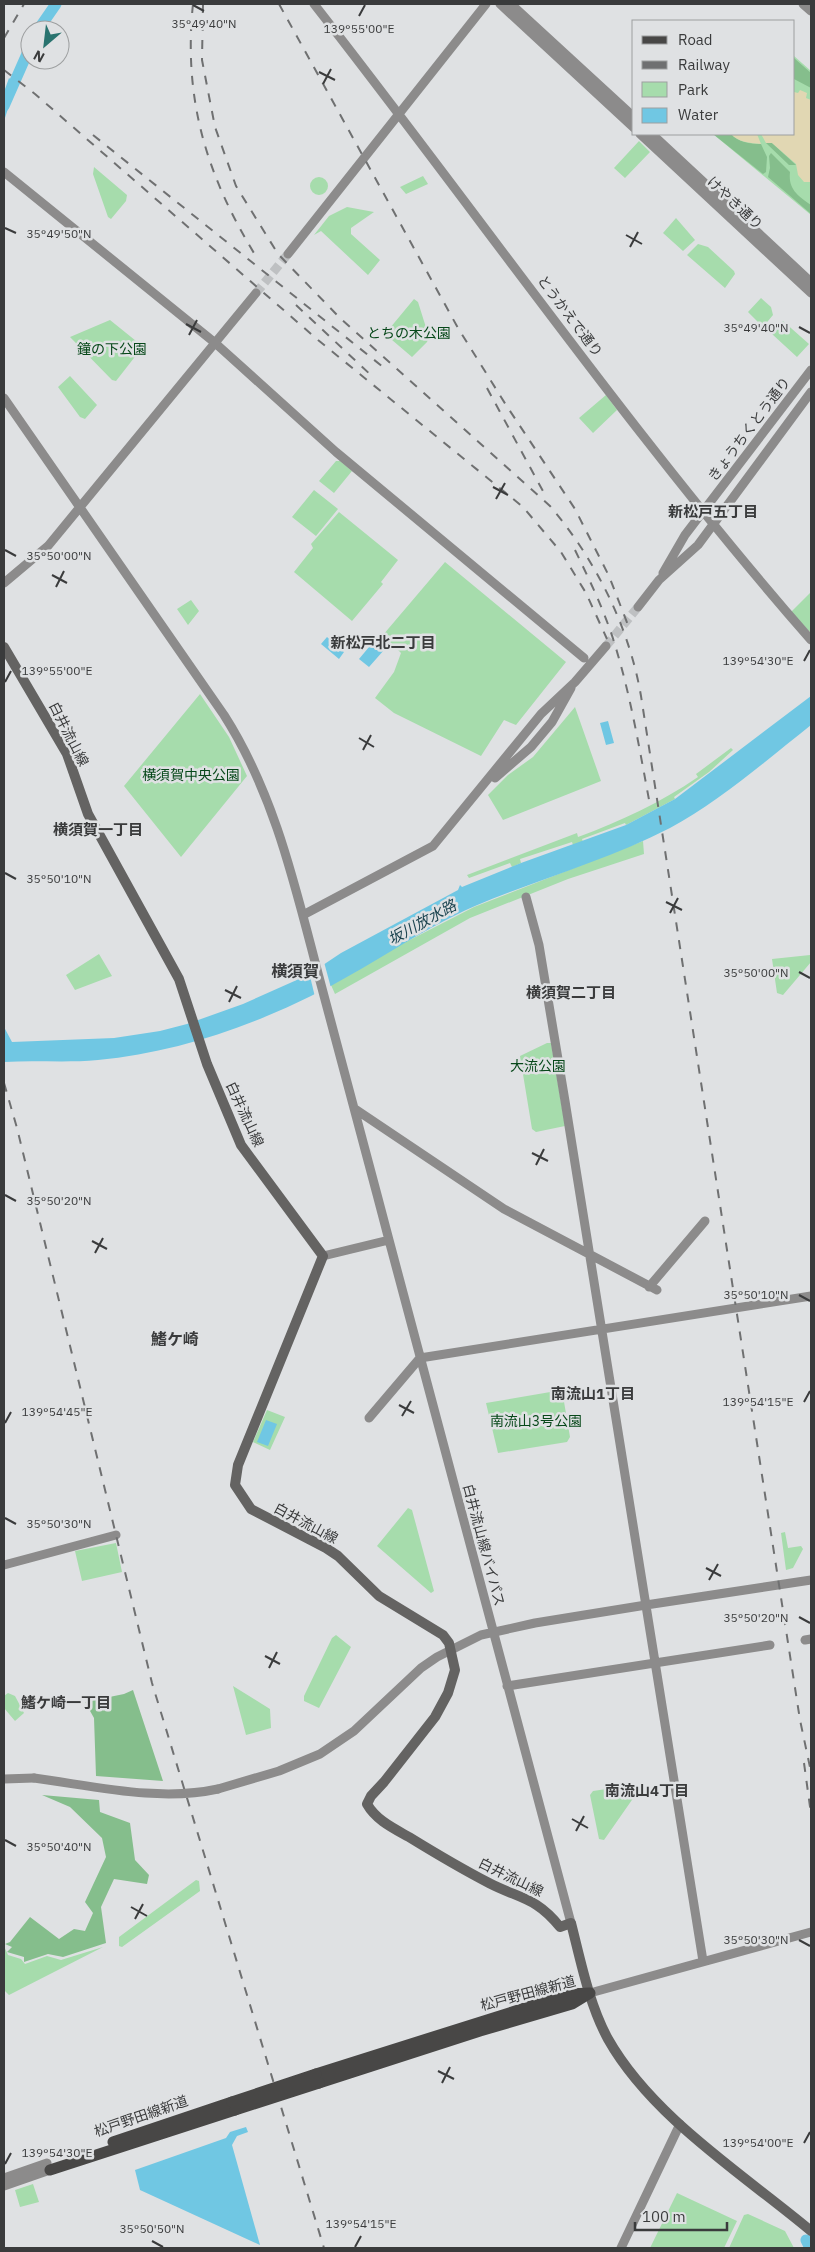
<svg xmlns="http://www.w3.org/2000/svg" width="815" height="2252" viewBox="0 0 815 2252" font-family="'IBM Plex Sans','Noto Sans JP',sans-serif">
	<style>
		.green { fill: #a6dcac }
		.forest { fill: #85be8c }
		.sand { fill: #e1d7b3 }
		.water { fill: #70c7e3 }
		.pier { fill: #dfe1e3 }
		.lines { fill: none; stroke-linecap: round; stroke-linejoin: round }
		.stream { stroke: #70c7e3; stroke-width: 2 }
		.river { stroke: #70c7e3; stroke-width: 11 }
		.tertiary-tunnel { stroke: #bec0c2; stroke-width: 9; stroke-dasharray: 9 4.5; stroke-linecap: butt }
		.tertiary { stroke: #8c8b8b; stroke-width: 9 }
		.secondary { stroke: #646362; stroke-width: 10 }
		.primary { stroke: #484746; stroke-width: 11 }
		.rail { stroke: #6f7071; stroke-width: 2; stroke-dasharray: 9 9; stroke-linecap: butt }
		.tertiary-bridge { stroke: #8c8b8b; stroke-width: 9 }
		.primary-bridge { stroke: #484746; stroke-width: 11 }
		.ticks { fill: none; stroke: #3a3b3c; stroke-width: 2 }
		.labels { text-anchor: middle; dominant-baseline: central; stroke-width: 5; stroke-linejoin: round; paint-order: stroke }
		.street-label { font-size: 14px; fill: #3a3b3c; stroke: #dfe1e3 }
		.park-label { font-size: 14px; fill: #07481a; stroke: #dfe1e3 }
		.neighbourhood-label { font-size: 15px; font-weight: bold; fill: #3a3b3c; stroke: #dfe1e3 }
		.water-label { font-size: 15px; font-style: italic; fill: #1c4450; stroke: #dfe1e3 }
		.quarter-label { font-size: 16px; font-weight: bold; fill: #3a3b3c; stroke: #dfe1e3 }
		.ticks-label { font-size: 12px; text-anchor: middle; fill: #3a3b3c; stroke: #dfe1e3; stroke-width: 5; stroke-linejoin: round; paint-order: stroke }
	</style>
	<rect width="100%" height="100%" fill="#dfe1e3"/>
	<path class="green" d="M794 56 811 71V215L713 134H794Z
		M639 141 650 152 625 178 614 168Z
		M94 167 127 195 126 201 111 219 108 217 93 174Z
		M423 176 428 184 406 194 400 187Z
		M310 186a9 9 0 1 1 18 0a9 9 0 1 1-18 0Z
		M347 207 374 212 351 228V234L380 260 368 275 321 231 314 235 329 216Z
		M676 218 695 240 683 251 663 233Z
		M698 244 708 247 734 271 735 274 725 288 687 255Z
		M761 298 771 307 773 315 763 327 748 312Z
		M414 299 418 302 429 337 427 342 412 357 385 334Z
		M110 320 141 345V349L116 381 112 380 70 337Z
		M783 321 809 344 797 357 772 334Z
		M70 376 97 405 85 419 80 417 58 387Z
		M606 395 617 410 593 433 579 418Z
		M336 461H340L352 471 334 493 319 481Z
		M314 490 338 509 316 536 292 517Z
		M339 512 398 560 381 582 383 584 352 621 294 572 313 548 311 544Z
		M445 562 566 662 516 725 504 720 481 756 394 713 375 698 394 672 401 653 383 635Z
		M811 592V633L791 612Z
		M191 600 199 611 188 625 177 609Z
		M200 694 229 737 247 776 181 857 124 786Z
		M575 707 601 781 503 820 488 795 508 775 533 757Z
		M731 748 733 750 709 772 674 797 675 799 626 825 625 823 582 839 583 842 573 845 572 842 520 859 521 863 512 867 510 863 469 878 467 875 577 833 578 837C621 821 660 803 698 777L696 774Z
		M643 841 644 854 568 879 470 918 335 994 331 985 402 944 474 907Z
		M99 954 112 976 75 990 66 975Z
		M810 955 811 962 783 995 777 993 772 959Z
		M547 1043H551L565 1126 536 1132 532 1129 520 1056Z
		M562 1390 570 1437 567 1442 498 1453 486 1403Z
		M267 1410 285 1417 270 1450 253 1442Z
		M408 1508 412 1510 434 1591 431 1593 377 1546Z
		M785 1532 788 1548 801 1546 803 1549 793 1568 786 1570 781 1533Z
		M116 1543 122 1572 82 1581 75 1551Z
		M336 1635 351 1647 319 1708 304 1701V1696L332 1638Z
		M233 1686 270 1709 271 1728 246 1735Z
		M8 1693 15 1696 24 1713 15 1721 4 1708V1696Z
		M627 1786 632 1788 634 1797 604 1840 599 1839 590 1795 593 1791Z
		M196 1880 199 1881 200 1891 122 1947 119 1946V1937Z
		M4 1946 8 1955 21 1959 25 1964 47 1956 61 1960 103 1947 9 1995 4 1990Z
		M33 2184 39 2202 20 2207 15 2190Z
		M677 2193 737 2221 724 2248H650Z
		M748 2214 785 2231 794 2248H729L744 2215Z"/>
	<path class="forest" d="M794 58 811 73V88L794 79Z
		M713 134H731C738 142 750 144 761 144L767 157 766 172 763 174Z
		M766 143H772L796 165H789Z
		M771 153 790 172C788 189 798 196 811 205V214L768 177 770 168 769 156Z
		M133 1690 163 1781 96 1776 94 1718 85 1702 124 1694Z
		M42 1795 99 1800 100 1812 130 1823 135 1860 149 1875 147 1884 114 1879 101 1907 106 1943 63 1957 48 1954 24 1962V1957L7 1952 12 1947 5 1944 10 1942 30 1917 59 1939 74 1929 85 1931 93 1913 85 1902 106 1857 102 1838 70 1807Z"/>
	<path class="sand" d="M800 90 807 93 806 98 811 100V182H804L798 175 796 164 772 143H766L761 134H794V92L798 93Z
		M731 134H757L761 144C750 143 738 142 731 134Z"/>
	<path class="water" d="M9 78 16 84 4 121V92Z
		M327 637 344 652 339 659 321 644Z
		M374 641 384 650 369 667 359 659Z
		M811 696V725C768 759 719 802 670 828 608 860 539 879 475 906 418 931 367 969 311 996 244 1029 172 1053 98 1060 67 1063 35 1060 4 1062V1027L12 1042 114 1038 160 1031 187 1024 243 1004 308 975 341 953 458 890 460 885 462 887 521 863 626 825 675 799Z
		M608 721 614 743 606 745 600 723Z
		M266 1420 277 1424 268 1446 257 1442Z
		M246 2127 248 2132 237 2136 232 2145 260 2245 140 2190 135 2170 226 2138 230 2132Z"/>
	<path class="pier" d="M324 962 331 988 315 997 309 972Z"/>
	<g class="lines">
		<path class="stream" d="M806 2240 811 2245"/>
		<path class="river" d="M38 30 56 4
			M4 106 30 47
			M806 2240 810 2248"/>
		<path class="tertiary-tunnel" d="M256 293 288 254
			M606 646 638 607"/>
		<path class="tertiary" d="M314 4C480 216 634 438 811 640
			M500 4 634 128
			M511 4 634 117
			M803 4 811 11
			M640 134 811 293
			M652 134 811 282
			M4 172 214 342 336 452 584 658
			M288 254 486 4
			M4 398 224 715C275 795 295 886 319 977 342 1064 366 1152 389 1240
			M663 573 685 535 811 370
			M4 583 48 546 256 293
			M638 607 659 580 698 545 811 392
			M495 778 531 747 552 722 571 688
			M526 897 539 945 565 1101 703 1961
			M303 915 433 846 541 714 575 682 606 646
			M355 1109 504 1209 657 1290
			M323 1256 389 1240 571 1923
			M649 1287 705 1221
			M369 1418 420 1358 811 1296
			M4 1565 116 1535
			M805 1640 811 1639
			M507 1686 770 1645
			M4 1779 34 1778
			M218 1789 279 1771 320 1754 354 1731 421 1668 437 1657 481 1635 535 1623 646 1605 811 1580
			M590 1993 811 1932
			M4 2178 47 2163
			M4 2186 50 2170
			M621 2248 680 2124"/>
		<path class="secondary" d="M4 647 67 754 88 814 179 979 207 1064 241 1145 323 1256 238 1465 235 1485 251 1509 326 1548 338 1556 379 1596 443 1635 449 1643 455 1670 448 1693 435 1717 384 1782 371 1796 367 1804C376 1820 393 1828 409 1837 435 1853 462 1869 489 1883 520 1899 536 1897 560 1927L571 1923C581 1962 589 2004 608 2039 652 2117 743 2174 811 2231"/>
		<path class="primary" d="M316 2074 569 1994 590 1993
			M319 2083 480 2031 572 2004 590 1993
			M113 2142 232 2102
			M50 2170 235 2110"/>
		<path class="rail" d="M193 4C183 100 207 177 257 258
			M203 4 202 60 215 127 236 186 278 254 340 318 550 506C595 559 629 626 641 696L800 1720 811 1772
			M279 4 458 328 506 405 575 509 609 576 628 625
			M4 38 24 4
			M4 70 35 94 318 340 523 507 561 552 586 593 607 639
			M93 135 388 371
			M296 305 373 377
			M487 388 544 493
			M575 550C590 581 605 612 615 645 631 697 640 752 650 805
			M4 1083 17 1128 152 1683 324 2248
			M804 1763 811 1814"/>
		<path class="tertiary-bridge" d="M34 1778C94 1786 159 1802 218 1789"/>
		<path class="primary-bridge" d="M232 2102 316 2074
			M235 2110 319 2083"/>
	</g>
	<path class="ticks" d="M193 5 204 11M359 16 365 5M319 72 335 80M323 84 331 69M5 228 16 233M626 235 642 244M630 247 638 232M186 324 201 332M799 327 810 333M189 335 197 320M493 487 508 495M496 499 505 483M5 550 16 556M52 575 67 583M56 587 64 571M804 661 810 650M5 682 11 671M359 738 374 747M363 750 371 735M5 873 16 879M666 902 682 910M670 913 678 898M799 972 810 978M225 990 241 998M229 1002 237 986M532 1153 548 1161M536 1165 544 1149M5 1195 16 1201M92 1241 107 1249M95 1253 103 1238M799 1295 810 1301M804 1402 810 1391M399 1405 414 1413M402 1416 411 1401M5 1423 11 1412M5 1518 16 1524M706 1568 721 1576M709 1580 718 1564M799 1617 810 1623M265 1656 280 1664M269 1668 277 1652M572 1819 588 1828M576 1831 584 1816M5 1840 16 1846M131 1907 147 1916M135 1919 143 1904M799 1940 810 1946M438 2071 454 2079M442 2083 450 2067M804 2143 810 2132M5 2164 11 2153M152 2241 163 2247M355 2247 361 2236"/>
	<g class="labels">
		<g class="street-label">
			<text transform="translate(735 203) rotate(43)">けやき通り</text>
			<text transform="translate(570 316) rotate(53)">とうかえで通り</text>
			<text transform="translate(749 429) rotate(-53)">きょうちくとう通り</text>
			<text transform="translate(69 734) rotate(63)">白井流山線</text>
			<text transform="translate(245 1114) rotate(65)">白井流山線</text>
			<text transform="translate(306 1523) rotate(28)">白井流山線</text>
			<text transform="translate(484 1545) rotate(75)">白井流山線バイパス</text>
			<text transform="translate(511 1877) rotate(26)">白井流山線</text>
			<text transform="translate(528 1993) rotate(-15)">松戸野田線新道</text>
			<text transform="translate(141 2116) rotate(-19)">松戸野田線新道</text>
		</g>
		<g class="park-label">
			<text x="409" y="333">とちの木公園</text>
			<text x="112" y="349">鐘の下公園</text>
			<text x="191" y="775">横須賀中央公園</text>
			<text x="538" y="1066">大流公園</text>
			<text x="536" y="1421">南流山3号公園</text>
		</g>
		<g class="neighbourhood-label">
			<text x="713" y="511">新松戸五丁目</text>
			<text x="383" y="642">新松戸北二丁目</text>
			<text x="98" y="829">横須賀一丁目</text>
			<text x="571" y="992">横須賀二丁目</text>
			<text x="593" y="1393">南流山1丁目</text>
			<text x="66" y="1702">鰭ケ崎一丁目</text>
			<text x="647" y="1790">南流山4丁目</text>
		</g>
		<g class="water-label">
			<text transform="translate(422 922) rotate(-29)">坂川放水路</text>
		</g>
		<g class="quarter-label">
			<text x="295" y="971">横須賀</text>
			<text x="175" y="1339">鰭ケ崎</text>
		</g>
	</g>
	<g class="ticks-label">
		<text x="204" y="28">35°49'40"N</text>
		<text x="359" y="33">139°55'00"E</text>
		<text x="59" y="238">35°49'50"N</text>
		<text x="756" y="332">35°49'40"N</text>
		<text x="59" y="560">35°50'00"N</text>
		<text x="758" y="665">139°54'30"E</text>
		<text x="57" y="675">139°55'00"E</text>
		<text x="59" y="883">35°50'10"N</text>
		<text x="756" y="977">35°50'00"N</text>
		<text x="59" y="1205">35°50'20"N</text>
		<text x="756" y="1299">35°50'10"N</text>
		<text x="758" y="1406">139°54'15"E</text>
		<text x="57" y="1416">139°54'45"E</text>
		<text x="59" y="1528">35°50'30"N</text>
		<text x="756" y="1622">35°50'20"N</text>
		<text x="59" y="1851">35°50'40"N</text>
		<text x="756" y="1944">35°50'30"N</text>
		<text x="758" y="2147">139°54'00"E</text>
		<text x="57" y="2157">139°54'30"E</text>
		<text x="361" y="2228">139°54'15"E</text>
		<text x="152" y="2233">35°50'50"N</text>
	</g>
	<rect width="815" height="2252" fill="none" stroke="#3a3b3c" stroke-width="10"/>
	<rect x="632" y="20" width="162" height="115" fill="#dfe1e3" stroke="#9d9fa0"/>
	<rect x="642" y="36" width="25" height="8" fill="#484746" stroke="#9d9fa0"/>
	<text x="678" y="45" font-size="15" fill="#3a3b3c">Road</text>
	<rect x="642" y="61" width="25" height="8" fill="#6f7071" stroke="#9d9fa0"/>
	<text x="678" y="70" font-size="15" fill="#3a3b3c">Railway</text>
	<rect x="642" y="82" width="25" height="15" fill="#a6dcac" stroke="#9d9fa0"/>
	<text x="678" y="95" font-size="15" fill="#3a3b3c">Park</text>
	<rect x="642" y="108" width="25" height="15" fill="#70c7e3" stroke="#9d9fa0"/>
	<text x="678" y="120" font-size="15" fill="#3a3b3c">Water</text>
	<g transform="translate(45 45) rotate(208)"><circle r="24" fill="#dfe1e3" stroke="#9d9fa0"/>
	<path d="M0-4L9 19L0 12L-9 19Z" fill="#29736f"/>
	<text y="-8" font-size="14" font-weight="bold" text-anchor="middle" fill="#3a3b3c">N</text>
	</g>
	<path d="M635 2222v8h92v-8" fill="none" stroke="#3a3b3c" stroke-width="2.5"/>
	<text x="642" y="2222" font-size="15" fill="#3a3b3c" stroke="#dfe1e3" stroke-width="4" paint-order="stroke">100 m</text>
</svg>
